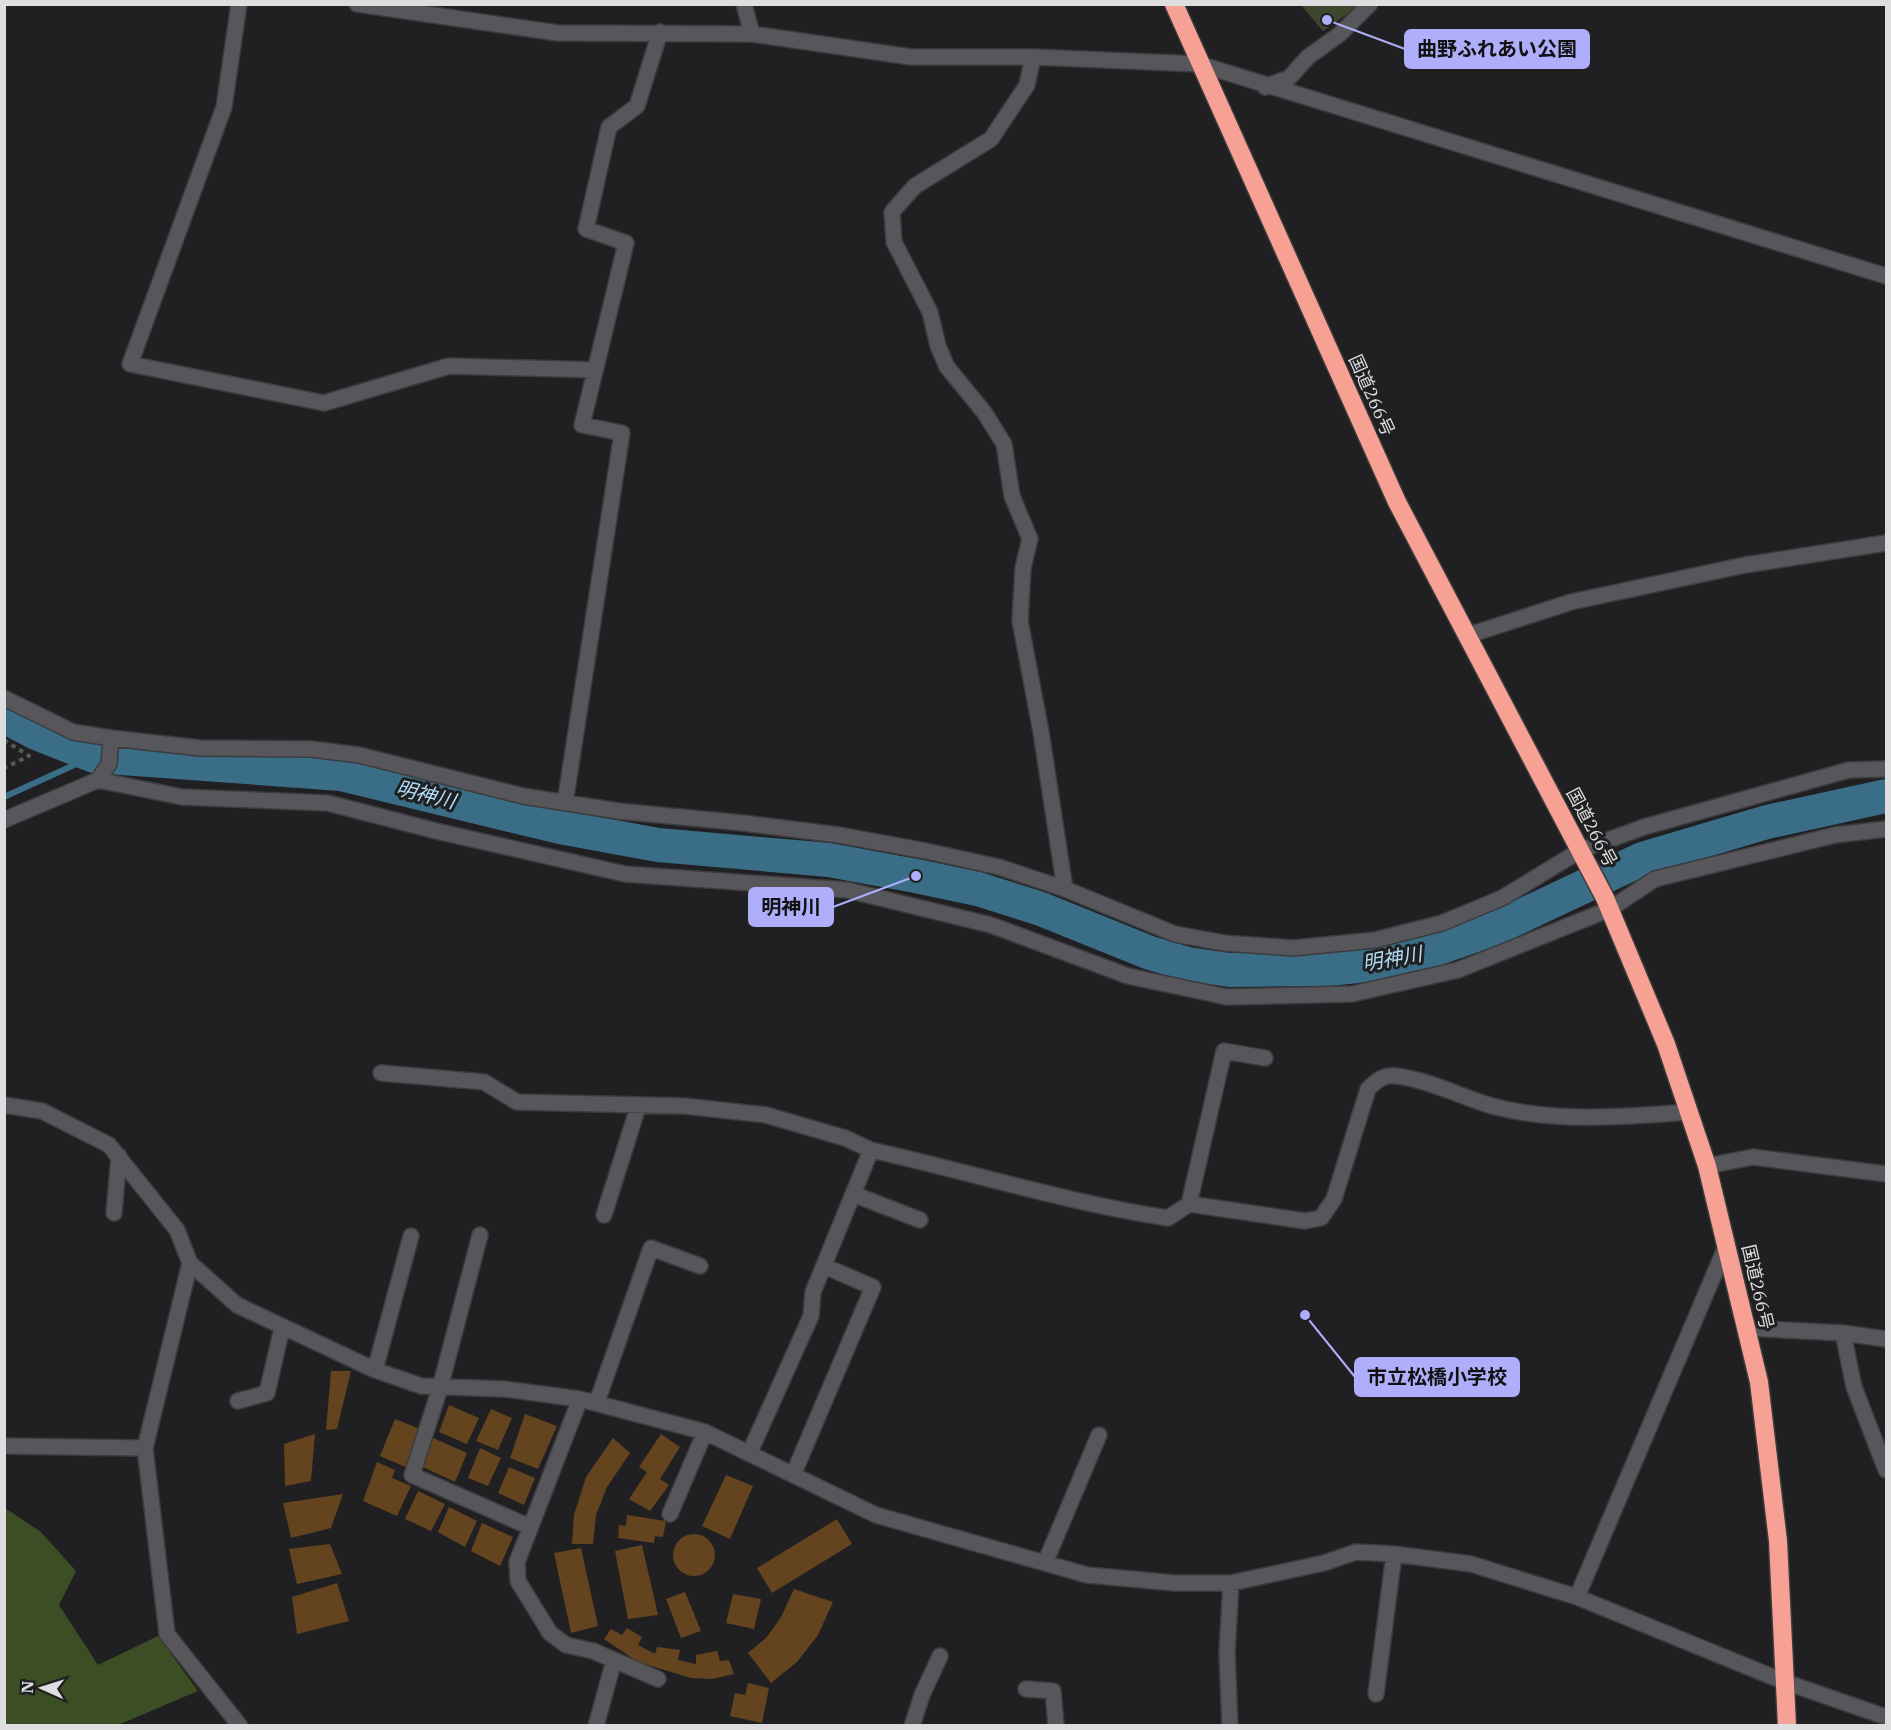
<svg xmlns="http://www.w3.org/2000/svg" width="1891" height="1730" viewBox="0 0 1891 1730" font-family="'IBM Plex Serif','Noto Sans JP',serif">
	<style>
		.green { fill: #3c472e }
		.forest { fill: #3c4e24 }
		.lines { fill: none; stroke-linecap: round; stroke-linejoin: round }
		.stream { stroke: #3a6d86; stroke-width: 6 }
		.river { stroke: #3a6d86; stroke-width: 34 }
		.building { fill: #63441f }
		.minor-casing { stroke: #3c3c3f; stroke-width: 18 }
		.highway-casing { stroke: #3c3c3f; stroke-width: 21 }
		.path { stroke: #59585b; stroke-width: 4; stroke-dasharray: 4.5 4.5; stroke-linecap: butt }
		.minor { stroke: #57565a; stroke-width: 15 }
		.highway { stroke: #f7a194; stroke-width: 18 }
		.labels { text-anchor: middle; dominant-baseline: central; stroke-width: 6; stroke-linejoin: round; paint-order: stroke }
		.street-label { font-size: 18px; fill: #dedde0; stroke: #201f22 }
		.water-label { font-size: 20px; font-style: italic; fill: #b0def6; stroke: #201f22 }
		.leader { fill: none; stroke: #aeaefb; stroke-width: 2 }
		.callout-dot { fill: #aeaefb; stroke: #201f22; stroke-width: 2 }
		.callout { fill: #aeaefb; stroke: #aeaefb; stroke-width: 2 }
		.callout-label { font-size: 20px; text-anchor: middle; font-weight: bold; fill: #111 }
	</style>
	<rect width="100%" height="100%" fill="#201f22"/>
	<path class="green" d="M1301 5H1360L1323 31Z"/>
	<path class="forest" d="M5 1508 41 1532 76 1571 59 1605 98 1665 158 1636 198 1691 118 1725H5Z"/>
	<g class="lines">
		<path class="stream" d="M4 797 94 756"/>
		<path class="river" d="M4 716 36 733 94 756 341 774 560 827 658 845 829 860 916 876 978 889 1041 909 1150 953 1188 964 1230 970 1328 969 1376 964 1427 952 1496 928 1642 859 1767 822 1886 796"/>
	</g>
	<path class="building" d="M331 1371H351L337 1429 326 1430Z
		M449 1405 479 1418 467 1444 439 1432Z
		M491 1409 512 1418 498 1450 476 1441Z
		M525 1414 557 1426 538 1469 510 1458Z
		M395 1419 420 1429 408 1468 380 1456Z
		M315 1434 311 1481 285 1486 284 1444Z
		M661 1434 680 1447 660 1479 669 1485 650 1511 629 1499 647 1472 639 1467Z
		M433 1438 467 1453 455 1482 423 1467Z
		M613 1438 630 1453 607 1487 596 1515 593 1544H572L574 1515 586 1477Z
		M480 1448 501 1458 488 1486 468 1478Z
		M377 1462 395 1470 392 1478 411 1486 397 1516 363 1501Z
		M509 1467 535 1478 524 1505 498 1493Z
		M726 1475 753 1486 730 1539 702 1526Z
		M418 1491 445 1504 431 1531 405 1519Z
		M343 1494 331 1528 291 1538 283 1503Z
		M449 1507 477 1521 465 1547 438 1532Z
		M627 1515 666 1521 663 1537 655 1536 654 1543 618 1538 619 1525 626 1526Z
		M837 1519 852 1544 772 1593 757 1568Z
		M482 1523 513 1537 500 1566 471 1551Z
		M673 1555a21 21 0 1 1 42 0a21 21 0 1 1-42 0Z
		M330 1544 342 1574 297 1584 289 1549Z
		M642 1545 658 1615 628 1619 615 1551Z
		M581 1548 598 1626 571 1633 554 1553Z
		M337 1583 349 1621 297 1634 292 1597Z
		M794 1589 833 1602 818 1635 797 1662 771 1683 748 1653 767 1637 781 1617Z
		M685 1592 701 1631 681 1638 666 1599Z
		M733 1594 761 1599 754 1629 726 1623Z
		M627 1628 642 1637 638 1645 655 1654 657 1647 680 1650 678 1660 696 1664V1655L717 1651 720 1661 729 1660 734 1674 712 1679 691 1678 638 1662 604 1639 611 1629 622 1635Z
		M748 1683 769 1688 762 1723 730 1716 735 1693 745 1695Z"/>
	<g class="lines">
		<defs>
			<path id="minor" d="M239 4 224 107 130 364 324 403 449 366 595 370
				M357 4 558 33 752 34 911 57H1033L1199 64 1886 276
				M744 4 752 34
				M1033 57 1027 85 991 139 915 186 892 212 894 242 930 312 938 346 947 367 984 412 1004 444 1012 496 1030 539 1023 568 1020 621 1041 732 1065 889
				M1265 87 1289 78 1308 57 1340 34 1370 4
				M1466 636 1571 602 1745 565 1886 543
				M4 698 73 732 111 738 200 748 311 749 359 755 523 796 618 811 743 823 839 835 926 851 999 867 1065 889 1175 934 1224 943 1293 948 1375 940 1442 923 1502 898 1581 850 1644 827 1849 770 1886 769
				M98 780 182 797 328 803 436 831 625 874 847 890 991 925 1128 976 1227 997 1352 994 1458 970 1610 909 1655 879 1835 835 1886 829
				M565 803 622 433 582 425 626 243 586 229 609 127 637 106 660 32
				M4 820 98 780 109 764 111 738
				M381 1073 484 1082 517 1102 684 1106 766 1115 845 1138 871 1150 813 1292 811 1316 749 1454
				M4 1105 42 1111 109 1145 177 1230 190 1263 145 1448 167 1634 240 1726
				M871 1150C970 1172 1068 1203 1168 1218L1189 1204 1224 1051 1265 1058
				M1707 1166 1753 1157 1886 1174
				M853 1194 920 1220
				M1189 1204 1305 1221 1321 1218 1334 1199 1368 1089C1376 1081 1384 1074 1396 1076 1426 1079 1462 1097 1492 1106 1555 1123 1625 1117 1689 1112
				M114 1213 119 1156
				M604 1215 638 1107
				M480 1235 440 1388 412 1475 530 1527
				M190 1263 237 1305 375 1370 421 1386 504 1389 580 1399 705 1432 876 1515 1087 1575 1175 1583H1231L1324 1563 1356 1552 1394 1554 1471 1564 1577 1597 1785 1682 1886 1717
				M1746 1328 1843 1333 1886 1339
				M1843 1333 1854 1387 1886 1470
				M375 1370 411 1236
				M580 1399 517 1562 518 1581 550 1633 566 1645 593 1651 658 1679
				M238 1401 267 1393 282 1328
				M597 1402 651 1248 700 1266
				M4 1446 145 1448
				M793 1475 873 1287 824 1266
				M670 1514 705 1432
				M1045 1563 1099 1435
				M1577 1597 1727 1244
				M1026 1689 1053 1691 1056 1726
				M1376 1694 1394 1554
				M596 1726 614 1660
				M912 1726 922 1695 940 1656
				M1230 1726 1227 1653 1231 1583"/>
			<path id="highway" d="M1174 4 1397 502 1605 898 1666 1044 1707 1166 1759 1382 1778 1541 1787 1726"/>
		</defs>
		<use href="#minor" class="minor-casing"/>
		<use href="#highway" class="highway-casing"/>
		<path class="path" d="M4 740 29 756 4 768"/>
		<use href="#minor" class="minor"/>
		<use href="#highway" class="highway"/>
	</g>
	<g class="labels">
		<g class="street-label">
			<text transform="translate(1372 395) rotate(66)">国道266号</text>
			<text transform="translate(1592 827) rotate(62)">国道266号</text>
			<text transform="translate(1758 1287) rotate(77)">国道266号</text>
		</g>
		<g class="water-label">
			<text transform="translate(426 794) rotate(14)">明神川</text>
			<text transform="translate(1392 958) rotate(-10)">明神川</text>
		</g>
	</g>
	<path class="leader" d="M1327 20L1405 49M916 876L833 907M1305 1315L1355 1377"/>
	<g class="callout-dot">
		<circle cx="1327" cy="20" r="6"/>
		<circle cx="916" cy="876" r="6"/>
		<circle cx="1305" cy="1315" r="6"/>
	</g>
	<g class="callout">
		<rect x="1405" y="30" width="184" height="38" rx="6"/>
		<rect x="749" y="888" width="84" height="38" rx="6"/>
		<rect x="1355" y="1358" width="164" height="38" rx="6"/>
	</g>
	<g class="callout-label">
		<text x="1497" y="56">曲野ふれあい公園</text>
		<text x="791" y="914">明神川</text>
		<text x="1437" y="1384">市立松橋小学校</text>
	</g>
	<rect width="1891" height="1730" fill="none" stroke="#dedde0" stroke-width="12"/>
	<g transform="translate(42 1688) rotate(273)" stroke="#201f22" stroke-width="4.5" paint-order="stroke">
	<path d="M0-4.5L10 22L0 15L-10 22Z" fill="#dedde0"/>
	<text y="-9" font-size="16" font-weight="bold" text-anchor="middle" fill="#dedde0">N</text>
	</g>
</svg>
